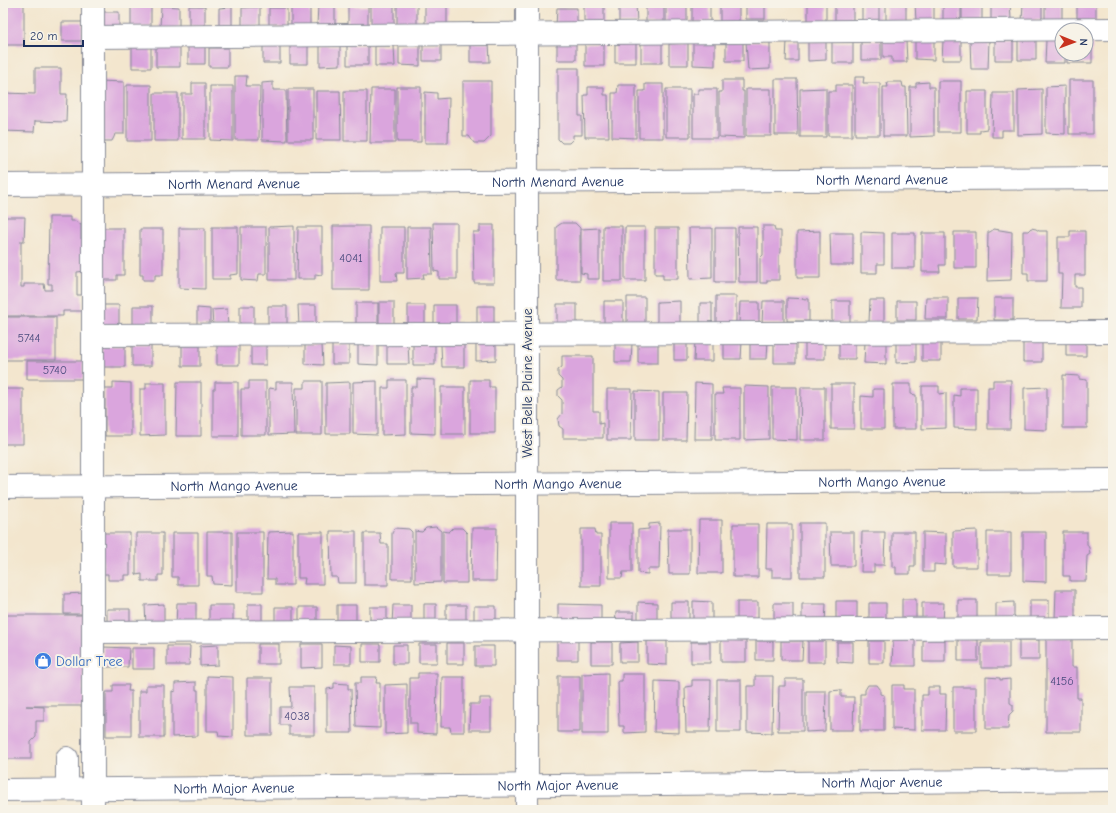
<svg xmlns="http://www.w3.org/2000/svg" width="1116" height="813" viewBox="0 0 1116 813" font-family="'Comic Neue',sans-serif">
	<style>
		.building { fill: #daa5dd }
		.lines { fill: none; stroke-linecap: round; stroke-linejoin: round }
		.minor-casing { stroke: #878a96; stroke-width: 24 }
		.minor { stroke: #fff; stroke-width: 22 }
		.labels { text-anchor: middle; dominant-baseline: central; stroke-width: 4; stroke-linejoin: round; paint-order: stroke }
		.number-label { font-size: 12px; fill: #4b4c7e }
		.street-label { font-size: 14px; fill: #1b2f5e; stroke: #f7f3e8 }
		.shop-label { font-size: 14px; fill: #366cbe; stroke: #f7f3e8; text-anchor: start }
	</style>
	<rect width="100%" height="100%" fill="#f7f3e8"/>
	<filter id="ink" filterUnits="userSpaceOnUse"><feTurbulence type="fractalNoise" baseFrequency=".025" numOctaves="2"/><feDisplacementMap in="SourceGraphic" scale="8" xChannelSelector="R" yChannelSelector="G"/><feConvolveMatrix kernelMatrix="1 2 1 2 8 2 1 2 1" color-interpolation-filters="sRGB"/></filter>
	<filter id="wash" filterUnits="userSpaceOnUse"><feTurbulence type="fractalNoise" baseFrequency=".012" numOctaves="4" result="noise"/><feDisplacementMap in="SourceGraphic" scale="16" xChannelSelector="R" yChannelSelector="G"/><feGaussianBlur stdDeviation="0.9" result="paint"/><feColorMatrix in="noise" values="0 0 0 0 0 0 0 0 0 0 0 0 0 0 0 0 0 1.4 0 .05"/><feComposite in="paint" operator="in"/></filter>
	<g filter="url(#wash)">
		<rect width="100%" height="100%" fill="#f3e6ce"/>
		<g id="blocks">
			<path class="building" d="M3 3H24V45H3Z
				M371 3H394V25H371Z
				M425 3H447V25L425 26Z
				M557 3H579V5H557Z
				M619 3H636L637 23H619Z
				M646 3H664V24H646Z
				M720 3H739V23H720Z
				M746 3H765V19H746Z
				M808 3H826V22H808Z
				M835 3H853V22H835Z
				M862 3 879 4V22H862Z
				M886 3H906V22H886Z
				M915 3H934V21H916Z
				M943 3H961V22H943Z
				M962 3H982V21H962Z
				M991 3H1010L1011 19H991Z
				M1023 3H1042V20L1022 21Z
				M1045 3H1062V23H1045Z
				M1077 3H1096V21H1077Z
				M397 4 417 5V25H397Z
				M666 4H687V24H666Z
				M692 4H710V22H692Z
				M318 5H335V25H317Z
				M131 6H151V27H131Z
				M161 6 179 7V28H160Z
				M189 6H205V26H189Z
				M291 6H310V26H291Z
				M348 6H368V25H348Z
				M584 6H604V26H584Z
				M232 7V28H219V8Z
				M260 7V26H242V8Z
				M269 8H287V27H269Z
				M557 8H577V26H556Z
				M102 12H119V28H102Z
				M62 22H82V41H62Z
				M1086 39H1092V63H1067V54H1086Z
				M883 40 906 41 907 62H892V57H883Z
				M989 40 988 69H971L970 41Z
				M995 40H1013V60H995Z
				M1018 40H1036V60H1018Z
				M1046 40H1062V54H1065V63H1045Z
				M787 41 798 42V61H786Z
				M826 41V60L808 61V42Z
				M861 41H881V60H861Z
				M915 41H934V60L915 59Z
				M943 41H961V60H942Z
				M557 42H576V60H557Z
				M615 42H636V63H615Z
				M641 42 662 43V63H641Z
				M693 42H715V66L693 65Z
				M726 42H743V61H726Z
				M746 42H770V69L748 70Z
				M832 42H853V63H832Z
				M470 43H489L490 62H470Z
				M688 43V65H669V44Z
				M423 44H441V61H423Z
				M585 44H604V66H585Z
				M263 45 280 46V63H263Z
				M290 45H308V64H290Z
				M347 45H368V65H347Z
				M399 45H420V66L399 65Z
				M132 46H151V68H132Z
				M156 46H180V67H156Z
				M188 46H205V64H188Z
				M320 46H340V65L320 66Z
				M375 46H394L395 66H375Z
				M209 48H228V67H209Z
				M35 68H61V94H67L66 122 35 121 34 132 3 131V93L35 94Z
				M558 68H579V116H582V135H573V139L569 143H562L558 139Z
				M235 76H247L246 86H260L259 140H235Z
				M855 77H864L863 83H880V135H855Z
				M775 79H797L798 135H775Z
				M722 80H742V91H744V138L719 137V92H722Z
				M1069 80H1093V134H1069Z
				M99 81 124 82V134H115L114 137 112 141H102Z
				M463 81H491V136L484 143H474L469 136H463Z
				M938 81H961V132H938Z
				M273 82V90H286L287 141 262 140V83Z
				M887 82H902L903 87H906L907 136H883V87H888Z
				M929 82V87H934V136L910 137V87H916V83Z
				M192 83H205V139H182V94H192Z
				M645 84H663V138H639V91H645Z
				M127 85H151V141H127Z
				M618 85H636V138L612 137V93H617Z
				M836 85H852V136H828V91H836Z
				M210 86H233V141L210 140Z
				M1065 86V134L1046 133V87Z
				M397 87H421V142H397Z
				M588 87H604V95H608L609 137H585L584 95H588Z
				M826 88V137H800V89Z
				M288 89H313V140H288Z
				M371 89H395V143H370Z
				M666 89H690V137H666Z
				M698 89H717V138H693V94H698Z
				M746 89H771V136H746Z
				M1042 89V134L1018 135V90Z
				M316 91H340L341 140H316Z
				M344 91H367V141H344Z
				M967 91H987V129L980 130V133H967Z
				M425 92 437 93V99L449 98 448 143H425Z
				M154 93H178V141H154Z
				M993 93H1014V130H1002V137H992Z
				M3 217H25L24 241H21V287H24V284H44L45 290H52V284H48L49 217H70V221H75L81 225V239H85V271L77 272V295H82V311H63V316H3Z
				M433 223H457V279H439V272L434 271Z
				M562 223H575L580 228V280H556V227Z
				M480 225H494V283H474L473 232H480Z
				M294 226V280H269V227Z
				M333 226H369V290H333Z
				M603 226H622V281H603Z
				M763 226H774L775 231H781V252L779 255V280H767V283H760V258L763 255Z
				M212 227H238V274L230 275V279H212Z
				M241 227H266V274H259L258 281 241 280Z
				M298 227H322V275L315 274V279H297Z
				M380 227H404V273H396L397 281H380Z
				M407 227H431L432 274H423L424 278 407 279Z
				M625 227H645V280H625Z
				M738 227H757V282H739Z
				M98 228H124V275H117V280H100Z
				M179 228H205V289L179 288Z
				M599 228V279H587V274L581 273V229Z
				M655 228H678V279H663V274H655Z
				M689 228H712V278L690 279Z
				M715 228H735V282H715Z
				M1031 228 1036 229 1039 231H1047V281H1028V273H1023V231H1028Z
				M140 229H163V275H155V280H143V275H140Z
				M994 229 1012 232 1011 280 987 281 988 232H990Z
				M820 231V278H797V232Z
				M1070 231H1085V275H1075V287H1081V308H1061L1062 274H1058V237H1070Z
				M861 232 884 233V264H877V273H861Z
				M954 232H976V268H954Z
				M830 233H853V265H831Z
				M892 233H915V268H892Z
				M922 233H945V265H939L940 272H922Z
				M716 296H736V323H716Z
				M627 297H645V323H627Z
				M926 297H948V319H925Z
				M787 298 809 299V321H787Z
				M958 298H978L977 319H958Z
				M994 298H1013V320H994Z
				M870 300H884V322H869Z
				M604 301H623V323H604Z
				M680 301V324H657V302Z
				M763 301H784V324H762Z
				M832 301H850V322L832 323Z
				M897 301H916V320H897Z
				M379 302H394V325H379Z
				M740 302H759V323H739Z
				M356 303H378V326L356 327Z
				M700 303H712V323L700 322Z
				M557 304H577V324H557Z
				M100 305H119V325H100Z
				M298 305H316V326H299Z
				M408 305H425V326H408Z
				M434 305H456V326H434Z
				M133 306H153V326L133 327Z
				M240 306H254V326H240Z
				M268 306H287V327H268Z
				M477 306H494V325H477Z
				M197 308 210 309V326H197Z
				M227 309 228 327H213L212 310Z
				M3 317H56V360H3Z
				M1066 337H1086V356H1066Z
				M750 340H768L767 359H750Z
				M805 340H825V359H805Z
				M922 340H941V361H922Z
				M476 341H496V360L476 361Z
				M695 341H713V361H694Z
				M724 341H742L741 359H724Z
				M774 341H796V363H774Z
				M839 341H855V359H839Z
				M896 341H916V362L896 363Z
				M1023 341H1042V362H1023Z
				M638 342H658V363H638Z
				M865 342H886V364L864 363Z
				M387 343H408L409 364H387Z
				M615 343H632L631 362H615Z
				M687 343V360H674V344Z
				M132 344H151V366H132Z
				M413 344H435V365H413Z
				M217 345H239V365H217Z
				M251 345H266V365H251Z
				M305 345H322L323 365 305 364Z
				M332 345H349V364H332Z
				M358 345H378V365L358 364Z
				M441 345H464V367H442Z
				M102 346H125V367H102Z
				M182 346H200V366H182Z
				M562 356H593V411H599V424L603 423V438H563V429L559 426 558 419 562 414V400L558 396V390L562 387V380L558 376V370L562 367Z
				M27 361H83V379H27Z
				M1063 375 1079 376V379L1087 380V428H1063Z
				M417 379 435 380V434L411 433V387H417Z
				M389 380H406V434L382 435V388H389Z
				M470 380H489V387H495V433H470Z
				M993 380H1011L1010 429H988V387H993Z
				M249 381H266V435H241V389H249Z
				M305 381H322V435H296V388H305Z
				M377 381V435L353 434V382Z
				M113 382 131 383V436H105V389H113Z
				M177 382H201V436H176Z
				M215 382H238V436H213V389H215Z
				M276 382H293L294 434 269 435V388L276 389Z
				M350 382V434H326V383Z
				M146 383H165V435L140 436V389H146Z
				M695 383 712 384V439H694Z
				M831 384H854V429H831Z
				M893 384H911V394L916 395V429H893Z
				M744 386 769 387V439L744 440Z
				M922 386H939V394L946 393V428L922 429Z
				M441 387H465V434H441Z
				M772 387H797V440L772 439Z
				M801 387H825V440H800Z
				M1047 387V430L1024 429V388Z
				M722 388H740V440H715V394H723Z
				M960 388H977V429L954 428V395L960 396Z
				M3 389H23V444H3Z
				M607 389H632L631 440H607Z
				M873 389H884V429H861V396L873 397Z
				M635 391 659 392V440H635Z
				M663 393H687L686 440H663Z
				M699 520H722V573H698Z
				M609 523H632V572H623L622 578H609Z
				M660 523 659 569H648V574L638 573V530L649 529V524Z
				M800 523H825V577H800Z
				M733 524H758V577H733Z
				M767 524H792V577H772V569H766Z
				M436 527 441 531V582L415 583V531L422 532 426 528Z
				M395 528 409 529 412 532V579H392V533Z
				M453 528H462L467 533V583H443V531L449 532Z
				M472 528H497L496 581H471Z
				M581 529H595L596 535H601V586H581Z
				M668 529H690V574H669Z
				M977 530V567H953V531Z
				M293 531V585H275V579H267L268 532Z
				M330 531H356V583H338L337 577H331Z
				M207 532H232V585L213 584 212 576H207Z
				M237 532H263V592H237Z
				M298 532H323V584H304L305 578H298Z
				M830 532H854V566H831Z
				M862 532H885L884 565H874V572H861Z
				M892 532H915V566H910V574H896V567H892Z
				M923 532 946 533V565L934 564V572H923Z
				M987 532H1011V574H987Z
				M1023 532H1046V582L1023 581Z
				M1063 532H1087V544L1089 548 1090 554 1087 556 1086 581H1070V576H1063Z
				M102 533H130V575H124V580H108V574H103Z
				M136 533H163V575H158V581H142V574L136 575Z
				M172 533H198V585H178V577H172Z
				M364 533H380L381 544H388V585H364Z
				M1056 590H1075V619H1055Z
				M84 593V614H64V594Z
				M902 599H916V620H902Z
				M958 600H977V621H958Z
				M1030 600H1049V619H1030Z
				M693 601 712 602V623H693Z
				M836 601H857V622H836Z
				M638 602 657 603V624H638Z
				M671 602H689V624H671Z
				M737 602H758V623H737Z
				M1014 602V621H996V603Z
				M177 603H196V625H176Z
				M774 603H793V623H774Z
				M869 603H886V621H869Z
				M922 603H944L943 623H922Z
				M164 604V625H146L145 605Z
				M248 604H262V624L248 623Z
				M424 604H436V624H424Z
				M558 604 601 605V625H558Z
				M802 604H826L825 623 802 622Z
				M209 605H233V627H209Z
				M337 605H356V626H337Z
				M393 605H411V625L392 624Z
				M446 605H466V625H446Z
				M474 606H496V626H474Z
				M275 607H293V625H275Z
				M299 607H317V624H299Z
				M370 607H387V625H370Z
				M107 609H130V627L107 628Z
				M616 612H634V626H615Z
				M3 615H84L83 706H26L44 707V721H36V737L31 742V759H3Z
				M1046 638H1072V667H1077V698H1081V732H1046Z
				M958 639 978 640V661H958Z
				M578 640V660H557V641Z
				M721 640 746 641V662H721Z
				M893 640H915V666H892Z
				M923 640H945V662H923Z
				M1019 640H1039V660H1019Z
				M647 641H667V665L647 664Z
				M756 641H773V660H756Z
				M781 641H803L802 660H781Z
				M808 641H825V662H808Z
				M869 641H884V663H869Z
				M591 642H612V664H591Z
				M638 642V662H620V643Z
				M691 642H710V663H691Z
				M837 642H853V663L837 662Z
				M981 642H1009V668H981Z
				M447 643H464V664H447Z
				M258 644H279V664H258Z
				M301 644H322V667L301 668Z
				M362 644H380V662H362Z
				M419 644H437V663H419Z
				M218 645V665L200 666V646Z
				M334 645 351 646V664H334Z
				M393 645H407V664H393Z
				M167 646H190L189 665H167Z
				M475 646H494V666H475Z
				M103 647 129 648 128 667H103Z
				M132 648H154V669H132Z
				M418 673H437L436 734 417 733V723H410V678H418Z
				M608 673V734H582V674Z
				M622 674H645V732L624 733V726H619L618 681H622Z
				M207 676 233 677V737L219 736 218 731H207Z
				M558 676H580V732H558Z
				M755 676H773L772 733 747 732V686H755Z
				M361 677H377L376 683H380V728L356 727 355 683H361Z
				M442 677H464V732H451L450 727H441Z
				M986 677 1000 678V680L1010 679V703L1013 705V711L1009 715 1008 729H986Z
				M247 678H272V735H247Z
				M785 679H803V731H778L779 686H785Z
				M692 680H711L710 732H686L685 687 692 686Z
				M717 680H741V732H717Z
				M655 681 679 682V733L654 732Z
				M196 682V690H198V736L172 737V691L175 692V683Z
				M334 683 348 684V689H351L352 733H327V689L334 688Z
				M407 684V733L385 734V685Z
				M113 685H129L128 691H131V736H106V692H113Z
				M146 685H164V737H139V691H146Z
				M868 685H877L880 689V694L884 695V731H860V694H865V690Z
				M892 685H904V689H914V730L892 729Z
				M290 687H314V735H289V725H280V707H291Z
				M928 687H940V694H946L945 730H922V695H928Z
				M953 687H976V731H953Z
				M841 690V697H854L853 730H830V691Z
				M806 691H826L825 731 806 732Z
				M480 698H491V730H469L470 704H480Z"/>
		</g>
	</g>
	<g filter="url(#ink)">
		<use href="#blocks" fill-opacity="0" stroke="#878a96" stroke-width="1"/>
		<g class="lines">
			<defs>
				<g id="minor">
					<path d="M93 3V810"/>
					<path d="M93 37 1113 29"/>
					<path id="s1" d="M3 185 1113 178"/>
					<path d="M94 335 1113 332"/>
					<path id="s2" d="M3 487 1113 480"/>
					<path d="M94 632 1113 628"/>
					<path d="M67 789V758"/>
					<path id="s3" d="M3 790 1113 780"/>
					<path d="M527 810V3"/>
				</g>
			</defs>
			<use href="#minor" class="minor-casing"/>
			<use href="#minor" class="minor"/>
		</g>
	</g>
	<defs>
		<symbol id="shop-disc" viewBox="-11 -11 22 22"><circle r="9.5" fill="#3f7fe0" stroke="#f7f3e8"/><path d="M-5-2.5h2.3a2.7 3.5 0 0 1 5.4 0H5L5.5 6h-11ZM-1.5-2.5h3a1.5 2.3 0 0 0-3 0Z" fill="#fff"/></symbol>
	</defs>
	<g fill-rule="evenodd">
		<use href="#shop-disc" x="33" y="651" width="20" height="20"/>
	</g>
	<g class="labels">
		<g class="number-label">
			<text x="351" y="258">4041</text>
			<text x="29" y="338">5744</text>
			<text x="55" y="370">5740</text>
			<text x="1062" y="681">4156</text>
			<text x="297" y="716">4038</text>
		</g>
		<g class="street-label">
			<text stroke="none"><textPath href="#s1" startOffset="879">North Menard Avenue</textPath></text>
			<text stroke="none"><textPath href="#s1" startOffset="555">North Menard Avenue</textPath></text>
			<text stroke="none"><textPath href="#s1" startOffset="231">North Menard Avenue</textPath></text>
			<text transform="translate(527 383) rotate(-90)">West Belle Plaine Avenue</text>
			<text stroke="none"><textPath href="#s2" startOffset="879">North Mango Avenue</textPath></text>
			<text stroke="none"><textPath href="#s2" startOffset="555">North Mango Avenue</textPath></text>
			<text stroke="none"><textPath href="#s2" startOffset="231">North Mango Avenue</textPath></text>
			<text stroke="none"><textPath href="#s3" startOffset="879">North Major Avenue</textPath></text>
			<text stroke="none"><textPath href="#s3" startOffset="555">North Major Avenue</textPath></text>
			<text stroke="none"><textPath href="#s3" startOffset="231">North Major Avenue</textPath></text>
		</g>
		<g class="shop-label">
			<text x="56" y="661">Dollar Tree</text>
		</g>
	</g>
	<rect width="1116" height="813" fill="none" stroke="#f7f3e8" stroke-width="16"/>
	<g transform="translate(1074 42) rotate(91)"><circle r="19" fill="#f7f3e8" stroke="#9fa5b1"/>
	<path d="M0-3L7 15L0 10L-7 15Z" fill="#c8321e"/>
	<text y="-6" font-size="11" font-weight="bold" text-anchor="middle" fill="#1b2f5e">N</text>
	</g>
	<path d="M24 40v6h59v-6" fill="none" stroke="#1b2f5e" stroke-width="2"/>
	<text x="30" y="40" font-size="12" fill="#1b2f5e" stroke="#f7f3e8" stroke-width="3" paint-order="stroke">20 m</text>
</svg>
